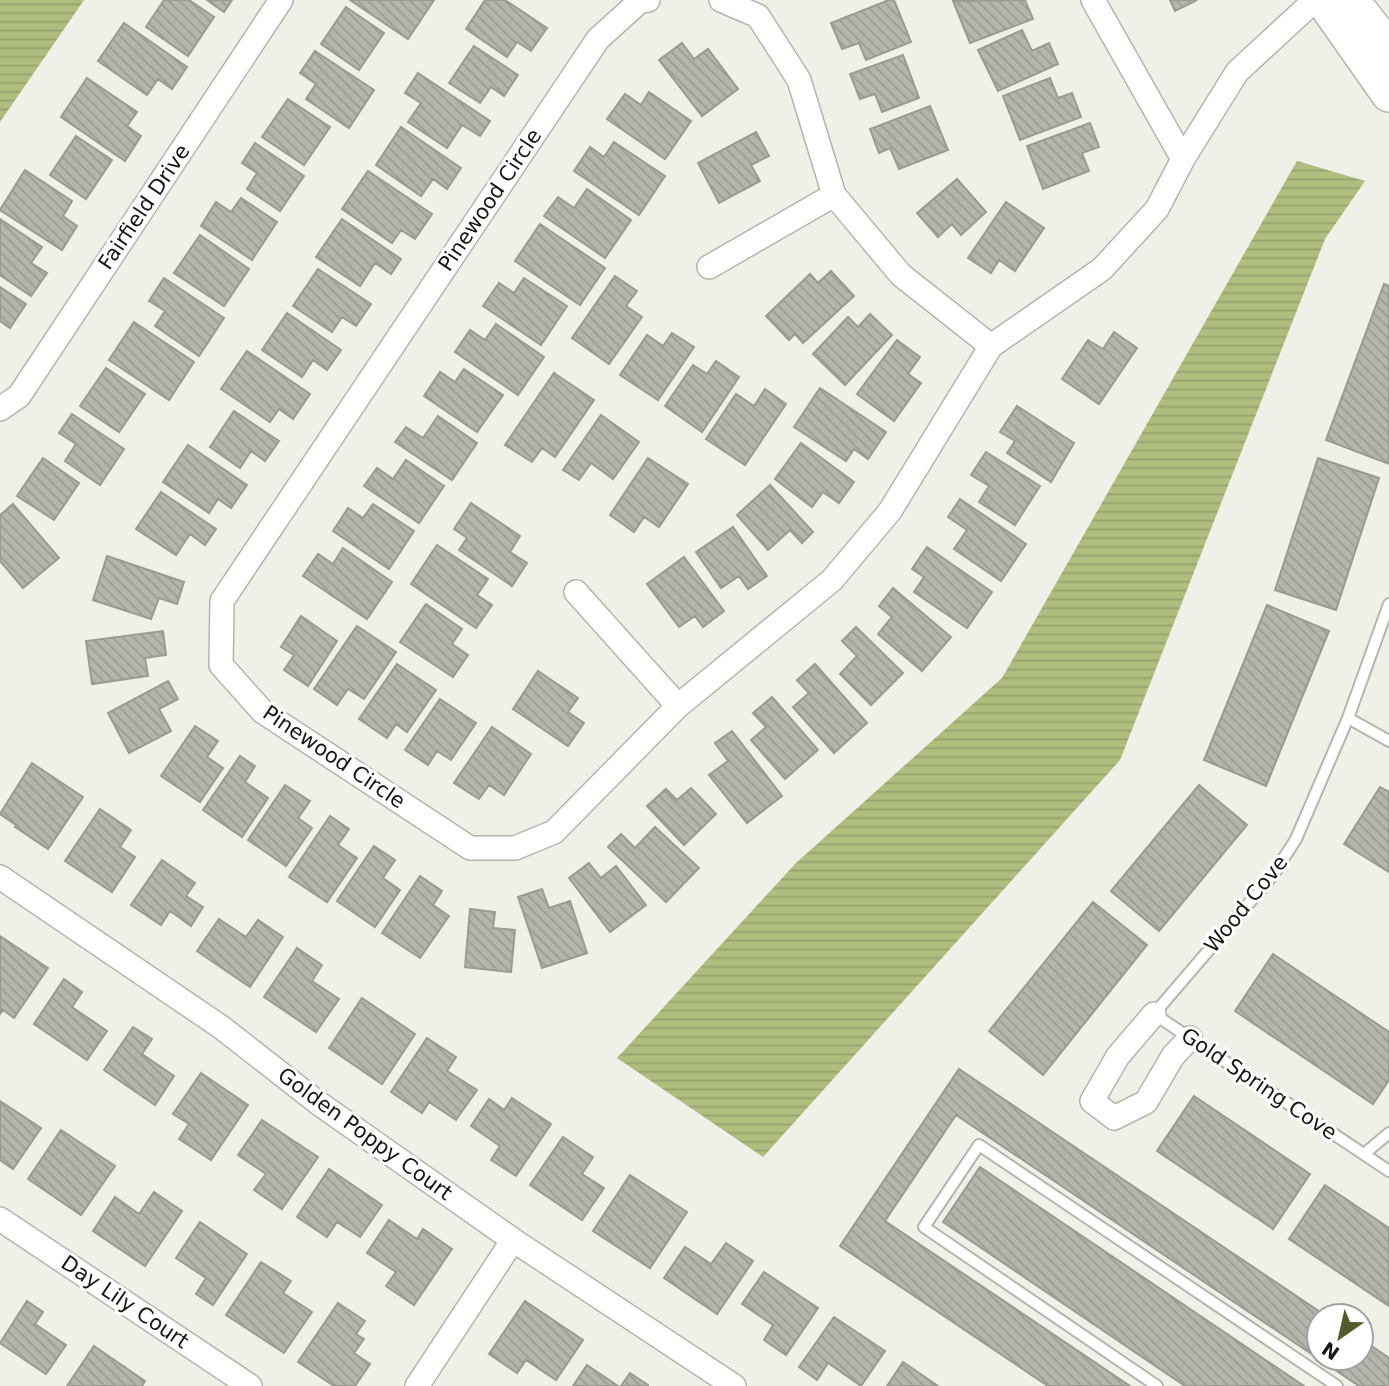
<svg xmlns="http://www.w3.org/2000/svg" width="1389" height="1386" viewBox="0 0 1389 1386" font-family="'DejaVu Sans',sans-serif">
	<style>
		.water { fill: url(#water-rules) }
		.building { fill: url(#building-back-hatch); stroke: #999b92; stroke-width: 2 }
		.lines { fill: none; stroke-linecap: round; stroke-linejoin: round }
		.lane-casing { stroke: #b3b6ac; stroke-width: 14 }
		.street-casing { stroke: #b3b6ac; stroke-width: 26 }
		.primary-casing { stroke: #b3b6ac; stroke-width: 38 }
		.lane { stroke: #fff; stroke-width: 10 }
		.street { stroke: #fff; stroke-width: 23 }
		.primary { stroke: #fff; stroke-width: 35 }
		.labels { text-anchor: middle; dominant-baseline: central; stroke-width: 6; stroke-linejoin: round; paint-order: stroke }
		.street-label { font-size: 21px; fill: #171814; stroke: #fff }
	</style>
	<defs>
		<pattern id="water-rules" width="6" height="5" patternUnits="userSpaceOnUse" patternTransform="scale(1.75)"><rect width="6" height="5" fill="#afbd7e"/><path d="M0 2.5h6" fill="none" stroke="#96a26c"/></pattern>
		<pattern id="building-back-hatch" width="6" height="6" patternUnits="userSpaceOnUse" patternTransform="scale(1.75)"><rect width="6" height="6" fill="#b3b6ac"/><path d="M-1 5l2 2M0 0l6 6M5-1l2 2" fill="none" stroke="#999c93"/></pattern>
	</defs>
	<rect width="100%" height="100%" fill="#eef1e7"/>
	<path class="water" d="M0 0H84L0 122Z
		M1297 161 1365 181 1325 239 1120 760 763 1157 617 1058 796 863 1002 678Z"/>
	<path class="building" d="M164 0H189L214 17 188 56 146 27Z
		M207 0H232L224 12Z
		M350 0H434L408 39Z
		M485 0H505L547 28 531 51 517 42 507 57 466 29Z
		M889 0H894L911 42 866 60 859 43 842 49 831 23Z
		M1025 0 1033 19 970 43 953 1Z
		M1170 0H1197L1175 11Z
		M346 7 384 33 359 70 321 44Z
		M124 23 187 67 172 89 158 79 147 95 98 61Z
		M1022 30 1032 51 1049 43 1058 64 998 91 978 50Z
		M682 43 694 59 708 49 738 89 702 116 659 60Z
		M474 46 518 75 504 96 491 87 480 103 449 83Z
		M315 51 374 90 349 128 306 99 316 84 300 73Z
		M903 55 919 98 882 112 875 94 860 99 850 74Z
		M418 73 490 121 480 136 462 125 447 148 408 122 421 103 405 93Z
		M87 78 137 112 127 126 141 136 125 161 61 117Z
		M1050 78 1058 98 1072 93 1081 117 1020 140 1003 96Z
		M649 92 691 121 665 159 607 119 625 94 641 105Z
		M288 99 330 127 304 165 262 137Z
		M930 106 948 150 899 169 890 148 879 153 870 129Z
		M1090 123 1099 147 1082 153 1089 171 1043 189 1027 146Z
		M401 127 461 168 447 189 433 179 421 196 376 165Z
		M756 132 769 156 751 165 760 181 719 203 698 163Z
		M76 136 112 160 86 199 50 175Z
		M614 142 665 176 639 215 574 171 590 147 604 157Z
		M255 143 304 176 280 211 247 189 257 173 242 163Z
		M25 170 72 201 63 216 77 226 62 250 0 210Z
		M368 171 432 214 415 239 401 230 392 243 342 209Z
		M957 179 986 212 961 235 952 224 938 237 917 213Z
		M587 189 631 220 605 258 544 216 558 197 574 208Z
		M241 198 277 222 252 260 201 226 216 202 231 212Z
		M1006 202 1044 228 1015 271 999 260 991 273 968 258Z
		M0 219 42 247 31 263 47 273 31 296 0 275Z
		M342 219 401 259 391 274 375 263 360 286 316 257Z
		M540 224 605 268 580 305 515 261Z
		M200 235 249 269 224 306 174 273Z
		M318 269 371 304 356 326 342 317 332 332 293 306Z
		M831 271 854 296 803 343 795 334 789 340 766 316 810 274 818 283Z
		M615 276 637 291 626 306 642 317 609 364 572 338Z
		M164 278 224 318 199 356 155 326 165 311 149 301Z
		M524 278 567 306 541 345 483 306 499 283 514 293Z
		M1384 284 1389 286V464L1326 440Z
		M0 287 26 304 10 328 0 321Z
		M287 313 341 350 327 370 313 360 302 377 262 350Z
		M870 314 892 335 845 385 813 354 848 317 858 327Z
		M134 322 194 362 169 400 109 360Z
		M496 324 544 357 518 395 455 352 470 330 485 340Z
		M1114 332 1137 348 1099 404 1062 379 1088 340 1103 349Z
		M672 333 694 347 658 400 620 375 647 335 663 346Z
		M897 340 920 357 908 374 921 383 894 421 857 394Z
		M247 351 310 394 293 419 279 409 270 422 221 389Z
		M716 361 739 377 702 432 665 406 693 365 707 374Z
		M106 368 145 394 119 432 80 406Z
		M464 369 503 395 477 432 424 396 440 372 455 382Z
		M554 373 594 400 555 457 542 448 532 462 505 445Z
		M820 388 886 432 868 459 854 449 846 461 794 427Z
		M765 389 786 404 745 465 706 439 736 394 754 406Z
		M1017 406 1074 443 1051 482 1007 453 1015 441 1000 432Z
		M234 411 279 441 265 461 251 451 240 468 210 447Z
		M72 414 124 449 100 485 65 461 76 444 59 433Z
		M601 415 639 442 613 479 591 463 579 480 563 470Z
		M438 416 477 443 452 480 395 442 406 427 423 438Z
		M801 443 854 482 839 503 823 492 812 507 775 479Z
		M188 445 247 485 231 508 218 499 209 513 163 482Z
		M986 452 1040 486 1015 525 979 502 989 486 971 475Z
		M43 458 79 483 54 520 17 496Z
		M648 458 688 484 659 527 644 517 634 532 610 515Z
		M1318 458 1379 478 1336 610 1275 590Z
		M406 460 444 486 419 523 364 486 377 468 393 479Z
		M770 485 813 532 802 543 790 530 768 550 737 515Z
		M161 492 216 529 205 545 190 534 176 555 136 529Z
		M960 499 1026 544 1001 581 954 549 967 530 948 517Z
		M471 503 520 536 510 552 527 563 512 586 459 550 467 538 454 529Z
		M13 504 59 558 23 588 0 561V515Z
		M373 504 414 531 389 569 333 531 348 508 363 518Z
		M733 527 767 576 748 589 739 576 721 588 696 552Z
		M437 545 488 579 477 595 492 605 476 628 411 584Z
		M927 547 992 592 967 628 914 592 924 577 912 569Z
		M343 548 392 582 367 619 303 576 318 554 333 564Z
		M107 556 184 582 177 604 159 598 151 619 93 600Z
		M684 557 724 611 703 627 695 616 679 627 647 584Z
		M893 588 951 637 922 671 878 634 892 617 879 606Z
		M426 604 462 629 452 644 468 655 453 677 400 642Z
		M1267 605 1329 631 1266 786 1204 760Z
		M301 616 337 641 308 686 284 670 294 655 281 647Z
		M357 626 396 652 364 699 348 689 337 705 314 689Z
		M856 627 903 673 871 705 840 674 857 656 842 641Z
		M163 631 166 655 145 658 148 676 92 684 86 641Z
		M397 664 436 690 407 732 396 724 387 738 359 719Z
		M815 664 867 723 834 753 793 707 809 693 797 680Z
		M538 671 578 698 568 712 584 723 568 746 513 709Z
		M168 681 178 699 159 709 171 731 129 753 108 713Z
		M772 697 818 750 785 779 751 740 766 727 753 713Z
		M440 699 476 723 451 760 437 751 428 765 405 750Z
		M195 726 218 741 207 757 223 768 200 802 161 776Z
		M492 727 531 754 504 795 489 785 479 799 454 783Z
		M732 731 782 796 747 823 709 775 728 761 715 743Z
		M240 756 255 766 245 782 268 798 242 837 203 810Z
		M32 763 83 797 48 849 15 827 16 825 0 814Z
		M285 785 310 801 298 818 312 828 286 866 248 840Z
		M1199 785 1247 825 1159 931 1111 891Z
		M1380 787 1389 792V872L1344 844Z
		M691 788 716 814 684 845 647 806 666 789 677 800Z
		M100 809 131 830 120 847 135 857 112 892 65 861Z
		M330 816 349 829 338 845 357 858 327 902 289 877Z
		M655 827 699 868 666 902 608 847 621 834 635 848Z
		M374 846 395 860 383 878 400 890 375 927 337 901Z
		M162 860 195 883 186 896 203 907 191 926 170 911 161 925 131 905Z
		M589 863 601 878 616 866 646 905 610 932 569 878Z
		M420 876 442 891 433 905 449 916 420 958 382 933Z
		M542 889 549 908 570 901 587 953 542 968 518 897Z
		M1093 902 1147 945 1043 1075 989 1031Z
		M470 909 495 912 493 928 515 930 511 972 465 967Z
		M219 919 246 937 258 920 283 937 250 987 197 951Z
		M0 936 48 968 14 1018 3 1010 0 1014Z
		M297 948 322 965 312 981 339 999 316 1032 264 997Z
		M1273 954 1389 1032V1080L1373 1104 1235 1011Z
		M64 979 82 992 72 1007 107 1031 87 1060 34 1024Z
		M362 998 415 1034 382 1084 329 1048Z
		M133 1027 152 1039 142 1054 174 1076 155 1105 104 1070Z
		M427 1038 456 1057 447 1071 477 1090 456 1120 429 1102 422 1113 391 1092Z
		M959 1069 1326 1316H1319V1358H1361V1339L1389 1358V1386H1359L956 1115 885 1221 1130 1386H1048L840 1246Z
		M201 1073 248 1105 211 1160 179 1139 189 1124 173 1114Z
		M1194 1096 1310 1174 1273 1229 1157 1151Z
		M512 1098 551 1124 516 1176 491 1160 500 1146 471 1126 489 1099 504 1110Z
		M0 1101 41 1128 13 1169 0 1160Z
		M262 1120 318 1157 282 1209 254 1190 266 1174 238 1155Z
		M61 1130 115 1166 81 1215 28 1179Z
		M563 1137 593 1157 582 1174 604 1188 582 1220 530 1185Z
		M980 1167 1304 1386H1185L943 1222Z
		M329 1169 382 1205 360 1237 337 1222 327 1237 297 1217Z
		M630 1175 687 1212 650 1268 593 1231Z
		M1325 1185 1389 1228V1306L1289 1239Z
		M154 1192 182 1211 145 1266 93 1231 115 1197 139 1214Z
		M389 1220 417 1239 423 1229 452 1249 414 1305 386 1286 396 1272 367 1253Z
		M200 1222 247 1254 213 1305 196 1294 206 1278 176 1258Z
		M726 1243 753 1261 717 1314 664 1278 685 1247 711 1264Z
		M261 1262 291 1281 283 1293 312 1312 284 1353 226 1315Z
		M764 1272 818 1308 786 1355 764 1340 773 1325 742 1304Z
		M27 1301 43 1312 35 1324 66 1345 46 1374 0 1343Z
		M525 1301 583 1340 556 1380 526 1360 517 1373 489 1354Z
		M338 1303 365 1321 356 1334 364 1339 354 1353 370 1364 355 1386H334L298 1362Z
		M834 1317 885 1351 861 1386 828 1363 817 1380 799 1367Z
		M94 1346 145 1381 142 1386H67Z
		M903 1362 938 1386H887Z
		M587 1365 618 1386H573Z
		M630 1373 648 1385V1386H621Z"/>
	<g class="lines">
		<defs>
			<path id="lane" d="M1389 604 1348 718 1296 839 1273 875 1154 1014 1389 1171
				M1348 718 1389 741
				M1364 1154 1389 1133
				M1157 1386 924 1227 979 1145 1337 1386"/>
			<path id="street" d="M648 0 640 1 598 39 222 601 221 665 263 712 470 848H515L554 832 678 706 832 580 890 511 991 346 1102 269 1157 209 1183 159 1237 72 1315 0
				M721 0 758 16 799 80 834 195 901 275 991 346
				M1093 0 1183 159
				M709 267 834 195
				M0 409 19 396 281 0
				M576 592 678 706
				M0 877 221 1027 317 1102 513 1240 734 1386
				M1154 1014 1118 1056 1092 1101 1114 1118 1146 1102 1173 1056 1190 1038
				M0 1219 250 1386
				M417 1386 513 1240"/>
			<path id="primary" d="M1323 0 1389 94
				M1346 0 1362 14 1389 49"/>
		</defs>
		<use href="#lane" class="lane-casing"/>
		<use href="#street" class="street-casing"/>
		<use href="#primary" class="primary-casing"/>
		<use href="#lane" class="lane"/>
		<use href="#street" class="street"/>
		<use href="#primary" class="primary"/>
	</g>
	<g class="labels">
		<g class="street-label">
			<text transform="translate(490 200) rotate(-56)">Pinewood Circle</text>
			<text transform="translate(144 207) rotate(-56)">Fairfield Drive</text>
			<text transform="translate(334 757) rotate(34)">Pinewood Circle</text>
			<text transform="translate(1246 904) rotate(-51)">Wood Cove</text>
			<text transform="translate(1259 1084) rotate(34)">Gold Spring Cove</text>
			<text transform="translate(365 1134) rotate(36)">Golden Poppy Court</text>
			<text transform="translate(125 1302) rotate(34)">Day Lily Court</text>
		</g>
	</g>
	<g transform="translate(1340 1337) rotate(214)"><circle r="33" fill="#ffffff" stroke="#a2a3a1" stroke-width="2"/>
	<path d="M0-5L12 26L0 18L-12 26Z" fill="#525b2b"/>
	<text y="-10" font-size="19" font-weight="bold" text-anchor="middle" fill="#171814">N</text>
	</g>
</svg>
